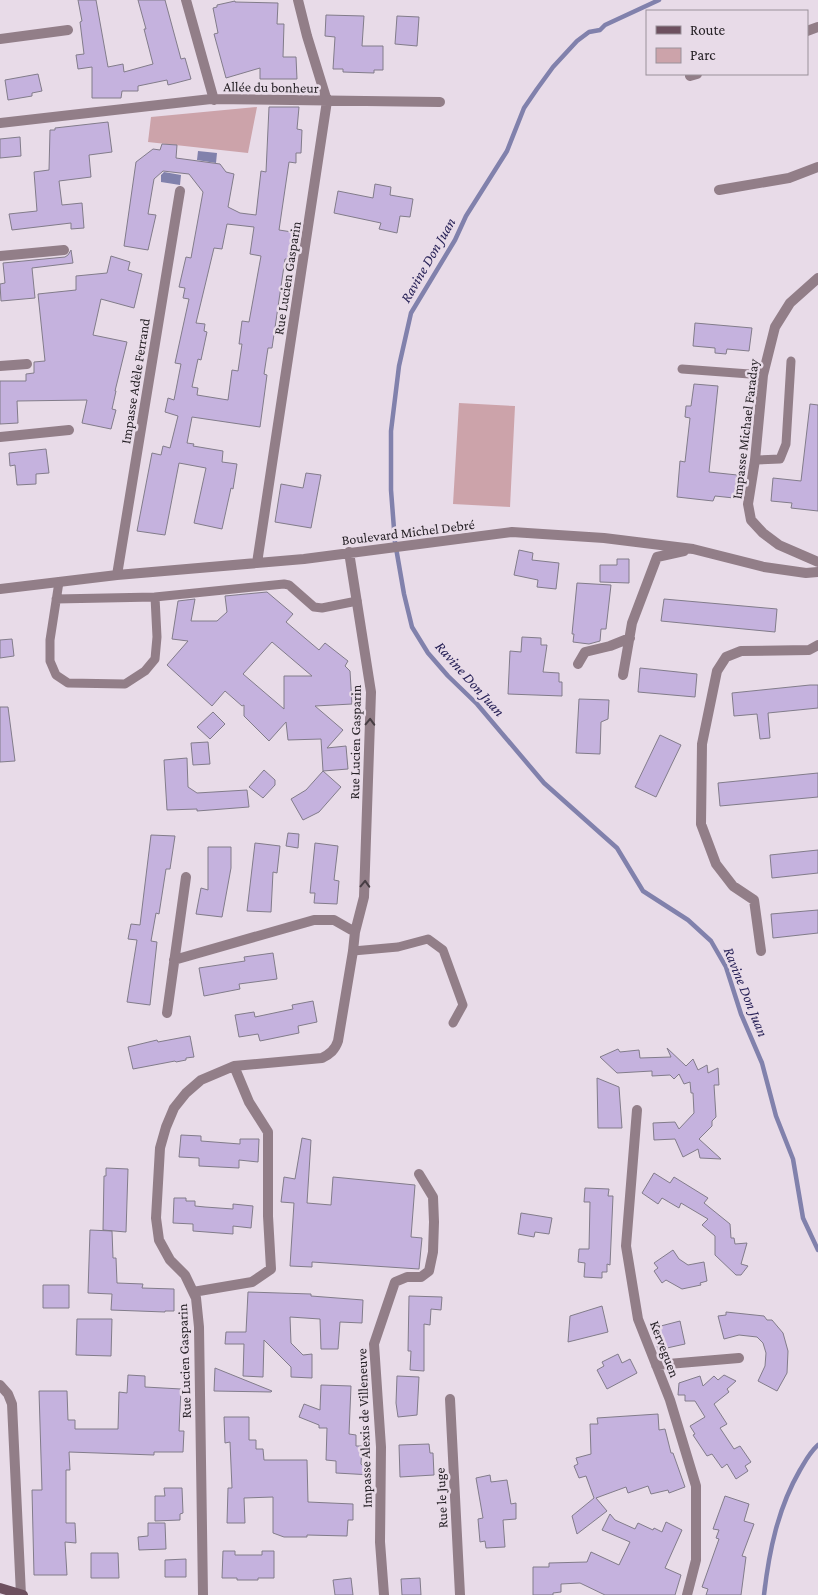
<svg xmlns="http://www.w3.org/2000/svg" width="818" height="1595" viewBox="0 0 818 1595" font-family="'Crimson Pro',serif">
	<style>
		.green { fill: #cca3aa }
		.water { fill: #8181ac }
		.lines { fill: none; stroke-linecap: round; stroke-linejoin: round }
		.stream { stroke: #8181ac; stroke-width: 4.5 }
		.building { fill: #c5b2de; stroke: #827c8a; fill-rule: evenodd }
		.service { stroke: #927e88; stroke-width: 9 }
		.minor { stroke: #927e88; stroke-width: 10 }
		.secondary { stroke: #6d505f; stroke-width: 10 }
		.oneway { stroke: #463d43 }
		.labels { text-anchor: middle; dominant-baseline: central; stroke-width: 5; stroke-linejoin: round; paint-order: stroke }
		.street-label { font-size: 14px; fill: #262126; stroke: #e8dbe8 }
		.water-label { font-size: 15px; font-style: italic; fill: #262056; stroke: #e8dbe8 }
	</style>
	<rect width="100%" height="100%" fill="#e8dbe8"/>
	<path class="green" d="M257 107 248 153 148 142 151 117Z
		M459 403 515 406 510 507 453 504Z"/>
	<path class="water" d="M198 151 217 153 216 163 197 160Z
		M164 172 181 175 180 185 161 182V175Z"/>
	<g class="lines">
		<path class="stream" d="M659 0 605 25 600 30 589 32 577 41 553 67 537 89 524 108 507 151 466 216 455 240 411 313 399 366 391 431V490L395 542 404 594 412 627 428 653 448 676 477 704 544 783 617 848 643 891 688 920 711 941 726 967 741 1014 762 1063 776 1116 793 1159 803 1218 818 1250
			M764 1595C769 1551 778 1508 800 1470 806 1460 810 1452 818 1445"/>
	</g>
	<path class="building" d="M78 0H96L108 67 123 64 124 72 153 64 144 29H146L138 0H165L181 59 185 58 191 79 168 85 167 80 138 86V91H122L121 98H92V67L78 69 76 55 84 54 80 22 82 21Z
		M235 1V2L278 3 277 24H284L283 57H296L297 79H260V68L226 78 214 34 218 33 213 8 217 7V5Z
		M326 15 364 16 362 46H383V70H374V73L343 72V69H333L335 37 325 36Z
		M397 16 419 17 417 46 395 44Z
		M38 74 42 91 32 93V96L8 100 5 80Z
		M269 107H299L297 129 302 130 301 153H296V163L289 162 279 230 292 232 289 259H285L272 348H268L264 374 267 375 260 427 192 417 187 443 194 444 193 446 223 451 222 462 237 464 233 489 231 488 222 529 194 523 206 468 179 463 165 535 137 531 152 453 161 455 163 446 170 448 178 416 165 412 168 398 174 400 181 364 175 363 189 299 183 298 185 288 179 287 186 257 191 258 203 192 189 174 163 171 154 179 148 214 156 215 148 250 124 246 136 162 153 149 160 150 162 144 177 145 176 158 220 164 226 172 234 174 228 207 240 213 256 215 261 171 266 172ZM227 224 254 227 250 254 261 256 249 322 242 321 239 344H242L238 371 232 370 228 400 197 395 198 388 192 387 198 359 201 360 207 332 204 331 205 324 196 323 214 248 222 249Z
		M108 122 112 152 89 155 91 177 59 181 62 205 82 203 84 228 71 229V223L12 230 9 214 37 211 34 172 49 170 50 130H55V128Z
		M20 137 21 156 0 158V139Z
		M375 184 391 187 390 195 413 199 410 217 400 216 397 233 379 229 381 223 334 213 338 191 373 198Z
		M71 250 73 263 32 268 35 298 1 301 0 284 5 283 3 263 65 257 68 255Z
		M111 256 130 262 128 270 142 274 134 308 101 299 93 335 127 342 115 391H116L112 409 116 410 111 429 82 423 87 400 17 401 18 423 0 424V381H26V374L34 373V362L45 361 38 294 76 290V276L107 273Z
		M695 323 752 328 749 351 727 349 726 354 715 353V348L693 346Z
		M694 384 718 386 709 472 737 475 734 498 715 496 713 501 677 497 680 461 685 462 690 418 685 417 686 406H691Z
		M810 404 818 405V511L791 508 792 503 771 501 773 478 801 481Z
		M46 449 49 473 36 474V484L17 485 15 465 10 466 9 453Z
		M306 473 321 475 311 528 275 522 281 484 303 488Z
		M519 550 533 553 532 560 559 563 556 589 537 587 538 580 514 575Z
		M617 559H629V583L600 582V565H617Z
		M577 583 611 585 606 629H601L600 641 589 644 573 642 574 634H572Z
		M267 592 293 614 286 622 319 650 325 643 348 661 345 666 350 671 352 704 315 706 343 730 327 748 346 746 348 769 323 771 321 739 288 740 286 722 269 741 244 716V705L242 706 225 691 212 706 167 665 188 641 172 639 178 601 195 599 191 621H217L227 612 225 596ZM272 642 312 676H284V709L243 674Z
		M664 599 777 609 775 632 661 621Z
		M522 637 541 638V645H547L543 672 559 673V682H562V696L508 694 510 651 521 652Z
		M12 639 14 656 0 658V640Z
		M640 668 697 674 695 697 638 692Z
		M810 685H818V708L768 713 770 738 760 739 757 714 734 716 732 693Z
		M579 699 609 700 608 719 601 722 600 754 576 753Z
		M0 707H8L15 761 0 762Z
		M213 712 225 724 210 739 197 727Z
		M660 735 681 745 656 797 635 787Z
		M208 742 210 764 193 765 191 743Z
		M187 758 188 787 197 793 247 790 249 807 197 811V809L167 810 164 760Z
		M264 770 275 780V785L263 798 249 787Z
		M323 771 341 787 319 812 303 820 291 799 306 790Z
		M818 773V797L720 806 718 783Z
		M288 833 299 834 298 848 286 846Z
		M151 835 175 836 170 869H166L159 914 156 913 151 941 157 942 150 1005 127 1002 137 940 128 939 131 924 140 925Z
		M255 843 280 846 277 873 273 872 271 912 247 911Z
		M315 843 338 846 334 880 339 881 337 904 314 903 315 893H310Z
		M208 847H231V868L222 917 196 914 201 888 208 890Z
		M818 850V873L772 878 770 855Z
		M818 910V933L773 938 771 914Z
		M273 953 277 979 239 984 240 989 204 996 199 968 245 961 244 957Z
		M313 1001 317 1022 298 1026 299 1033 260 1041 258 1034 239 1037 235 1015 254 1012 255 1017 293 1009 292 1005Z
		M190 1036 194 1057 186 1058V1060L176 1062 175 1061 133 1069 128 1047 157 1040 158 1042Z
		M667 1048 686 1066 693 1059 698 1070 707 1065 708 1073 718 1068 719 1085H714L716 1117 712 1121V1126L699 1139 721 1159 700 1158 698 1149 683 1157 675 1139 654 1140 653 1123 675 1122 679 1129 694 1113 693 1093H691L690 1082 684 1084 679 1074 674 1079 670 1075 652 1076V1071L617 1073 600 1057 618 1049 620 1052 639 1050 640 1058 671 1057Z
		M597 1078 619 1087 622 1128H598Z
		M181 1135 201 1136V1141L240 1144V1139H259L258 1162 239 1160V1168L199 1166V1158L179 1157Z
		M302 1138 311 1140 307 1203 331 1205 333 1177 415 1185 411 1237 422 1238 419 1269 312 1262V1267L290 1266 294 1203 281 1202 284 1177 295 1179Z
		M106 1168 128 1169 126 1232 103 1230 104 1176H106Z
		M654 1173 670 1183 674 1177 708 1198 704 1203 730 1224 731 1238H734L735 1244 747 1243 741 1264 748 1266 741 1275H736L715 1255V1236L702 1225 708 1219 681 1203 679 1208 662 1198 658 1204 642 1193Z
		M585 1188 609 1189 608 1196H613L610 1265 607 1264V1272H602V1278L584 1277 585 1263 578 1262 579 1249H589L590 1202H584Z
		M174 1198H186V1201H195V1206L205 1207 233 1209V1204L253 1206 251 1228 233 1226V1234L193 1231V1224L173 1223Z
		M521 1213 552 1218 549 1234 535 1232 534 1237 518 1234Z
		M90 1230 112 1231 113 1258H116L117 1283 143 1284 142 1288 174 1289V1311H165V1312L111 1310 112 1294 88 1293Z
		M673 1250 679 1259 688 1265 704 1262 707 1281 700 1283 701 1285 682 1289 666 1280 662 1283 654 1271 658 1268 654 1263Z
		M43 1285H69V1308H43Z
		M248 1292 311 1294V1296L363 1300 362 1323 340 1322 338 1349H321L320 1319 290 1317 291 1343 303 1355 312 1354V1378L291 1377V1367L264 1340 263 1377 243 1376 244 1344H225L226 1332H246Z
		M409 1296 442 1297 441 1310 431 1309 430 1325 424 1324V1371L410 1370 411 1351H408Z
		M602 1306 608 1332 568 1342 570 1316Z
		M726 1312 764 1316 767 1320H772L783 1333 788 1351 787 1373 777 1391 758 1381 765 1366 766 1353 763 1343 757 1337 739 1335 724 1339 718 1316 726 1315Z
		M77 1319H112L111 1356 76 1355Z
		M680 1321 685 1344 658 1350 653 1328Z
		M618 1354 622 1363 630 1359 637 1373 607 1389 597 1370 604 1366 602 1362Z
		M215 1368 272 1391 271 1392 214 1391Z
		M128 1375 145 1376V1387L181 1389 179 1431H184L183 1452H154V1455L69 1452 70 1470H66V1523H75L76 1543 65 1542 67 1575H34L32 1490H42L39 1391H67L68 1420H75V1429H118L119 1392 127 1393Z
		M724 1375 736 1381 727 1389 729 1392 714 1404 727 1424 720 1428 734 1449 740 1446 751 1462 745 1466 748 1471 736 1479 727 1464 722 1468 712 1454 707 1456 693 1435 695 1434 690 1426 705 1417 695 1401H685V1395H678L679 1383 700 1376 703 1386 714 1376 718 1380Z
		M397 1376 419 1377 417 1415 398 1417 396 1403Z
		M321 1385 351 1386 349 1434 356 1435V1446H362L361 1464 372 1475 336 1473V1461L326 1460 327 1428H319V1425L299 1417 304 1404 320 1410Z
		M658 1414 659 1430 665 1429 671 1453H673L685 1487 669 1493 668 1490 651 1494 648 1486 628 1493 626 1487 596 1498 607 1511 577 1534 572 1516 594 1498 586 1476 579 1478 574 1466 578 1464 576 1458 591 1454 590 1424H598L597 1418Z
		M224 1417H249V1440H256V1449H263L264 1460H307L308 1502 353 1504V1520H348L347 1536 307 1535V1537H284L273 1533V1497L244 1498 245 1523H227L228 1488H232L230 1442 225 1443Z
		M429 1444 430 1453H433L434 1475 400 1477 399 1445Z
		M490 1475 491 1482 507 1480 511 1504 516 1503V1519L503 1520 505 1547 486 1548 485 1541 480 1542 478 1519 483 1518 476 1478Z
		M164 1488H182L183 1513 180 1514V1520L155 1521V1496H165Z
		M725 1496 749 1504 744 1521 754 1524 742 1556 746 1557 741 1595H706L708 1589 702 1587 719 1539 716 1538 719 1530 713 1529Z
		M610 1514 615 1520 635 1529 638 1523 653 1530 654 1528 662 1532 666 1522 682 1530 665 1568 681 1575 675 1595H605L580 1583 561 1584V1592L553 1593V1595H533V1567H549V1563L587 1562 591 1552 619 1565 630 1542 602 1530Z
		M148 1523H165L166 1549 139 1550 138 1537 148 1536Z
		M223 1551H235V1555H262V1551H274V1578H258V1580H237V1578H222Z
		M91 1553H118L119 1578H91Z
		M186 1559V1577H165V1560Z
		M351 1578 353 1595H335L333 1580Z
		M420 1578 421 1595H402L401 1579Z"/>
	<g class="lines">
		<path class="service" d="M682 369 763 375
			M755 460 780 459 786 444 791 361
			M59 582 50 640V661L56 675 68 683 125 684 145 671 155 659 157 637 155 597 284 584 289 585 314 607 322 608 357 601
			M56 599 155 597
			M353 951 398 947 428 939 443 950 463 1005 453 1023"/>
		<path class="minor" d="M186 0 214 100
			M807 31 818 27
			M0 39 68 30
			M690 76 697 74
			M0 123 211 99 440 102
			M719 190 789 178 818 167
			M0 256 64 250
			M818 278 790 303 775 327 763 375 755 460 748 504 751 520 763 533 779 545 818 562
			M0 366 27 364
			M0 437 69 430
			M257 563 327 101 307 36 298 0
			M117 575 180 191
			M0 589 117 575 304 559 512 532 604 538 693 549 764 567 806 573 818 572
			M578 664 585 652 610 646 630 638
			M623 675 632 623 657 557 684 551
			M761 951 754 900 733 886 716 864 701 824 702 744 717 671 726 657 741 651 809 650 818 645
			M174 960 314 920H334L355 932
			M167 1013 186 877
			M637 1110 626 1246 638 1319 670 1400 696 1486V1560L687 1595
			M193 1292 252 1282 271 1269 268 1216V1132L249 1102 234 1066
			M656 1365 739 1358
			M0 1385 8 1394 12 1404 21 1595
			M450 1399 460 1595
			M203 1595 199 1327 196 1298 185 1275 170 1260 159 1240 156 1218 160 1148 166 1127 174 1108 186 1093 201 1080 234 1066 322 1058C330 1054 335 1050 338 1041L353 951 355 932 364 897 371 692 349 552
			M384 1595 380 1542 381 1447 374 1344 395 1282 407 1277H421L429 1271 433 1252 434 1222 433 1197 419 1174"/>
		<path class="secondary" d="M0 1588 23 1595"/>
	</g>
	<defs><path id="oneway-chevron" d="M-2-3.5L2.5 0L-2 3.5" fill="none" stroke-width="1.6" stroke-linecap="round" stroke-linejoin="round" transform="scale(1.25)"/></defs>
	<g class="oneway">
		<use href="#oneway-chevron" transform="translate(370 722) rotate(-88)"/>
		<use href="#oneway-chevron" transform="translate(365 884) rotate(-88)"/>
	</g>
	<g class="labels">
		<g class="street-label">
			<text transform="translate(271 87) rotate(1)">Allée du bonheur</text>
			<text transform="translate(287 278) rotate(-81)">Rue Lucien Gasparin</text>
			<text transform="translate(135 381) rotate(-81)">Impasse Adèle Ferrand</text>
			<text transform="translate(745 429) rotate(-83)">Impasse Michael Faraday</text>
			<text transform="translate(408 532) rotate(-7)">Boulevard Michel Debré</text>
			<text transform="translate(355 742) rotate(-89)">Rue Lucien Gasparin</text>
			<text transform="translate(665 1349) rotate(69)">Kerveguen</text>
			<text transform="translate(184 1361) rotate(-92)">Rue Lucien Gasparin</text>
			<text transform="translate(364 1428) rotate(-92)">Impasse Alexis de Villeneuve</text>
			<text transform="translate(441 1498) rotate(-93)">Rue le Juge</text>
		</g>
		<g class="water-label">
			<text transform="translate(428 260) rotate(-60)">Ravine Don Juan</text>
			<text transform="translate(470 679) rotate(48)">Ravine Don Juan</text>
			<text transform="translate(746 992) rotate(68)">Ravine Don Juan</text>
		</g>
	</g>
	<rect x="646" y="10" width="162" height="65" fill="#e8dbe8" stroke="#9a919a"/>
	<rect x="656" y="26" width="25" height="8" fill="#6d505f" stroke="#9a919a"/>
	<text x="690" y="35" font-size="15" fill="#262126">Route</text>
	<rect x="656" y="48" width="25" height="15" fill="#cca3aa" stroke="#9a919a"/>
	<text x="690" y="60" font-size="15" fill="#262126">Parc</text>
</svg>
